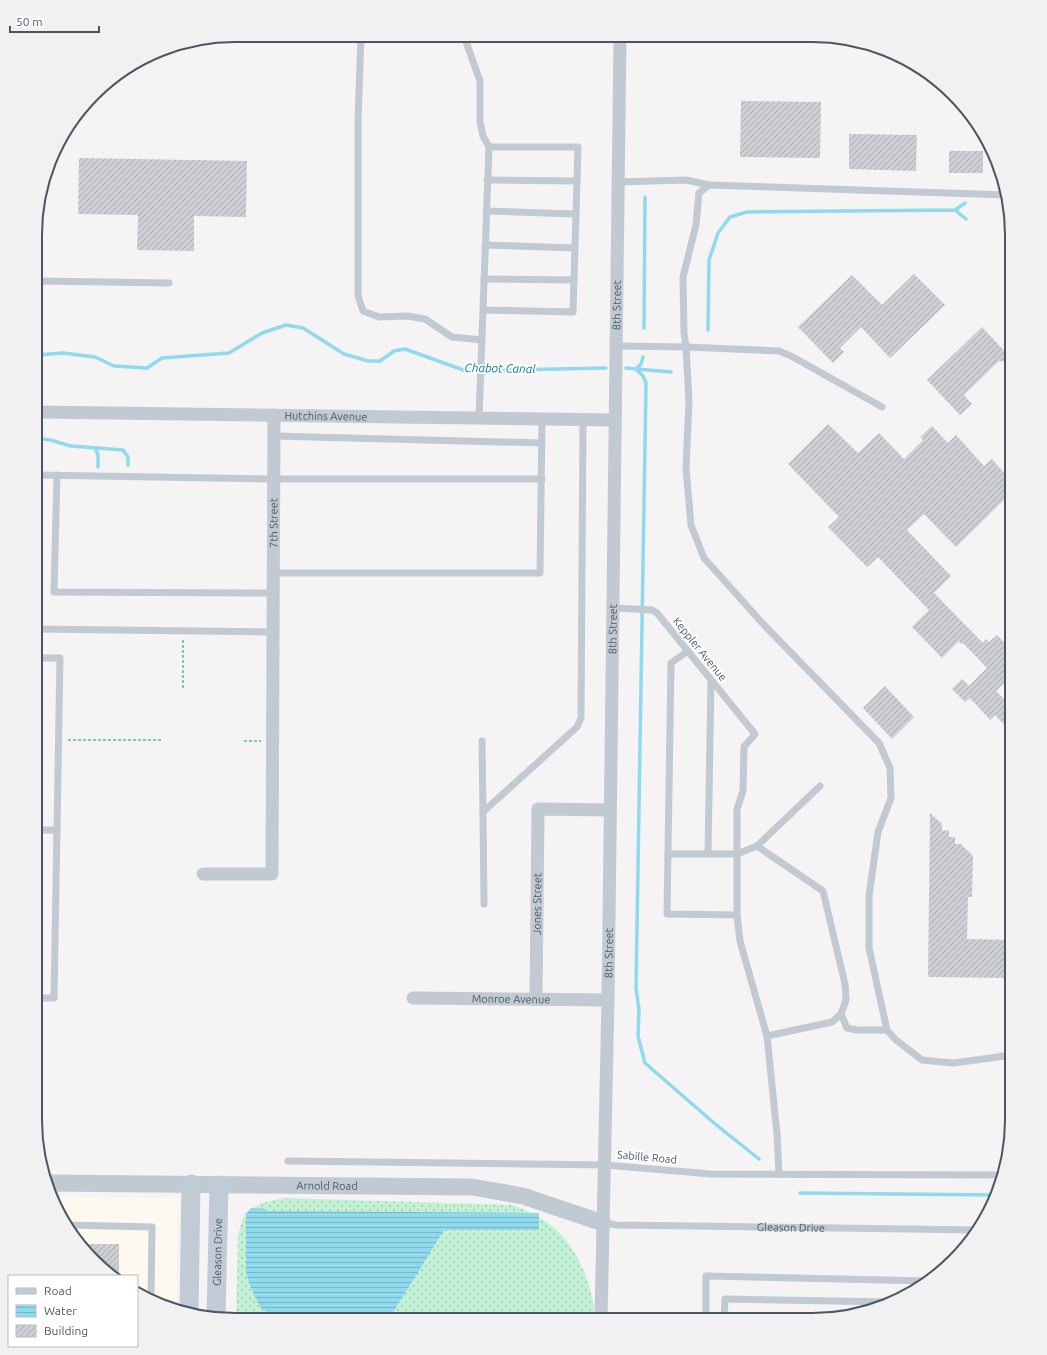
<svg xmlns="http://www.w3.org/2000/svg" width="1047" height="1355" viewBox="0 0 1047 1355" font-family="Ubuntu,sans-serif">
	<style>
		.commercial { fill: #fdf9ef }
		.grass { fill: url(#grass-dots) }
		.water { fill: url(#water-rules) }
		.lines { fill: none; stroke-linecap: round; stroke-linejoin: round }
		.stream { stroke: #90daee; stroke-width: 3.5 }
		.building { fill: url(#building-hatch) }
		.path { stroke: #7ad0a6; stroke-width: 2; stroke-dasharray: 3 2; stroke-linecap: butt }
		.service { stroke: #c1cad2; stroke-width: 7 }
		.minor { stroke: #c1cad2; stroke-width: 13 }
		.tertiary { stroke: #c1cad2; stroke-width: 17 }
		.secondary { stroke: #c1cbd6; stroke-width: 19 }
		.labels { text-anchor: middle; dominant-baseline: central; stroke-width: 3.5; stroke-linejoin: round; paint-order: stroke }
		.street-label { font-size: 11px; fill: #4a5661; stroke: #fff }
		.water-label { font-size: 12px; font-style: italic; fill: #0c7c9b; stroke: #fff }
		.rim { fill: none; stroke: #4a5661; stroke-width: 2 }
	</style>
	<defs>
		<pattern id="grass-dots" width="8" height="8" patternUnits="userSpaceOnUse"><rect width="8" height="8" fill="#c3f1d5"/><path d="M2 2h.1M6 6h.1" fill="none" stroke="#a0c6b0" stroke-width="1.8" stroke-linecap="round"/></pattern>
		<pattern id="water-rules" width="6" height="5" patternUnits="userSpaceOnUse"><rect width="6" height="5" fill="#90daee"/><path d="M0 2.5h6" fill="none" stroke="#78b4c4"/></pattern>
		<pattern id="building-hatch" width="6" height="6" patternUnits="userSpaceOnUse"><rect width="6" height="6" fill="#cdcfd5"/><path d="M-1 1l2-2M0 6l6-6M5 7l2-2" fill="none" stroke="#a8abb0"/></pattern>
	</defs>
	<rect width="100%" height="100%" fill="#f5f3f3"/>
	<path class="commercial" d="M51 1197 179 1198 176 1310 158 1305 137 1293V1276H112L84 1252 56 1209Z"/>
	<path class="grass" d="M284 1198 514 1205C524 1210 533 1214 542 1219 575 1239 593 1282 595 1319L236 1318 238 1235 243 1218 247 1212 262 1203Z"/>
	<path class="water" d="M251 1208H263L266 1211 539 1213V1230H444L389 1319 273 1318 260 1307 250 1286 246 1272V1214Z"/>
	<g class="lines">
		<path class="stream" d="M955 210 965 203
			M644 328 645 197
			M708 330 709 260 718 233 730 217 747 212 955 210 966 219
			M36 355 63 353 95 357 114 366 147 368 162 358 229 353 262 333 286 325 303 328 344 354 368 361H380L394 351 405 349 466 371 606 368
			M626 368 671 372
			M636 369 643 376 646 383 636 988 639 1010 638 1036 645 1063 714 1123 759 1159
			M636 369 641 364 643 357
			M36 438 50 440 71 446 123 450 128 457V465
			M95 448 98 455V467
			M800 1193 996 1195"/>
	</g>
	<path class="building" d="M741 101 821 102 820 158 740 157Z
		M849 134 917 135 916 171 849 169Z
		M949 151H983V173H949Z
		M79 158 247 161 246 217 194 216V251L137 250 138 215 78 214Z
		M914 274 945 305 890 358 861 327 840 348 844 352 833 363 798 327 852 275 882 305Z
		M982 327 1012 359V362L999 361 964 395 972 404 960 415 927 380Z
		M828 424 858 453 879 433 904 459 923 440 920 437 932 426 948 443 956 435 984 466 992 459 1012 482V492L956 547 924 514 907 530 951 576 934 593 983 643 986 639 989 642 997 635 1012 650V675L996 691 1012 707V733L995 715 990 720 970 698 965 702 952 689 962 679 969 686 987 668 963 643 962 645 959 641 942 658 912 627 929 610 878 557 867 567 828 527 839 517 788 464Z
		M885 686 914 717 892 739 863 708Z
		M930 813 942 824V831L949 830V837H955V844H961L973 856 972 897H968L967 939 1012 940V978L928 977Z
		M79 1244H119V1276H112L84 1252Z"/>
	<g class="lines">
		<path class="path" d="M183 640V689
			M68 740H161
			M244 741H261"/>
		<g class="service">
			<path d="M361 35 358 121V296L363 311 379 317 408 316 425 319 452 337 482 340"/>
			<path d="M464 36 480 81V122L483 136 489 147"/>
			<path d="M487 180 577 181"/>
			<path d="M619 182 686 180 709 185"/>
			<path d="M1007 195 709 185 699 193 696 225 683 277 684 333 686 347 689 401 686 468 691 525 704 558 765 626 879 743 890 768 891 798 878 832 869 896V948L887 1030 896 1040 922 1060 953 1063 998 1057 1012 1054"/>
			<path d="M486 211 576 214"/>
			<path d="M485 245 575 248"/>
			<path d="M484 279 574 280"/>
			<path d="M37 281 169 283"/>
			<path d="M616 346 686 347 779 351 793 357 882 407"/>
			<path d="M479 418 489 147H578L573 312 483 310"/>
			<path d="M274 436 542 443"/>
			<path d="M36 475 273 479H542"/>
			<path d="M57 475 54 592 273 593"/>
			<path d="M272 573H540L542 419"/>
			<path d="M613 608 652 610 657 613 755 734 744 747 743 791 737 809V915L740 941 767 1036 777 1134 779 1174"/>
			<path d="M36 629 273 632"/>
			<path d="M688 651 671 663 667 914 737 915"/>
			<path d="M39 658V629"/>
			<path d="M482 741 483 812"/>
			<path d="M36 830H57"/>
			<path d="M757 846 823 891 845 984 846 1000 841 1014 832 1022 767 1036"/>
			<path d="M668 854H737L757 846 820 786"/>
			<path d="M708 854 711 680"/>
			<path d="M484 904 483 812 577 727 581 718 583 419"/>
			<path d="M35 998H54L60 658H36"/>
			<path d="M841 1014 847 1028 857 1030H887"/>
			<path d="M288 1161 605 1165 711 1174 1003 1175"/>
			<path id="s1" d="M603 1223 616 1225 979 1230"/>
			<path d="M67 1225 152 1227 151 1301"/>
			<path d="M706 1320V1276L929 1281"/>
			<path d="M724 1320 725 1299 893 1302"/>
		</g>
		<g class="minor">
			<path id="s2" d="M36 412 615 420"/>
			<path id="s3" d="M203 874H272L274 415"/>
			<path id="s4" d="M413 998 608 1000"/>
			<path id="s5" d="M536 999 538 809 610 810"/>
			<path id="s6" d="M601 1319 608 1000 620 36"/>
		</g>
		<path class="tertiary" id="s7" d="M46 1183 472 1187 523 1196 603 1223"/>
		<g class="secondary">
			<path d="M189 1313 191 1184"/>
			<path id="s8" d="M216 1318 219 1185"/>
		</g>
	</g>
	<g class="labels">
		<g class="street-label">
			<text stroke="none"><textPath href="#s6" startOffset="1014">8th Street</textPath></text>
			<text stroke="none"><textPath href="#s2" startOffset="290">Hutchins Avenue</textPath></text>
			<text stroke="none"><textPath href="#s3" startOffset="420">7th Street</textPath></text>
			<text stroke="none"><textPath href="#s6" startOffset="690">8th Street</textPath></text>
			<text transform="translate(700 649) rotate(51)">Keppler Avenue</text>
			<text stroke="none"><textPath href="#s5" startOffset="95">Jones Street</textPath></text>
			<text stroke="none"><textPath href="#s6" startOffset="366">8th Street</textPath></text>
			<text stroke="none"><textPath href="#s4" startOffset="98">Monroe Avenue</textPath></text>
			<text transform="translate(647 1157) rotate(5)">Sabille Road</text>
			<text stroke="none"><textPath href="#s7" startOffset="281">Arnold Road</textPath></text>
			<text stroke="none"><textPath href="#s1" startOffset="188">Gleason Drive</textPath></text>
			<text stroke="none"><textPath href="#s8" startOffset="66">Gleason Drive</textPath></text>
		</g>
		<g class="water-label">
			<text transform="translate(500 368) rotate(1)">Chabot Canal</text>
		</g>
	</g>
	<path d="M0 0H1047V1355H0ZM235 42H812A193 193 0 0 1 1005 235V1120A193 193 0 0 1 812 1313H235A193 193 0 0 1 42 1120V235A193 193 0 0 1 235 42Z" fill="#f1f1f2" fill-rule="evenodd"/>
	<path class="rim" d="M235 42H812A193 193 0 0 1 1005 235V1120A193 193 0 0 1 812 1313H235A193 193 0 0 1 42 1120V235A193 193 0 0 1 235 42Z"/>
	<rect x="8" y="1275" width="130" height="72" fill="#ffffff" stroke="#b7bbc0"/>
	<rect x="16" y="1288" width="20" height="6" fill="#c1cbd6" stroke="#b7bbc0"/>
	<text x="44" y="1295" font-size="12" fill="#4a5661">Road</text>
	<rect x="16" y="1305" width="20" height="12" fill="url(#water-rules)" stroke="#b7bbc0"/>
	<text x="44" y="1315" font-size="12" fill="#4a5661">Water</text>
	<rect x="16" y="1325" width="20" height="12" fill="url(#building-hatch)" stroke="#b7bbc0"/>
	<text x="44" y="1335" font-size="12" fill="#4a5661">Building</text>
	<path d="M10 26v6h89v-6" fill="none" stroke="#4a5661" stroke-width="2"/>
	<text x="16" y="26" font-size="12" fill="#4a5661" stroke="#ffffff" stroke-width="3" paint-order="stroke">50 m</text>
</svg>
